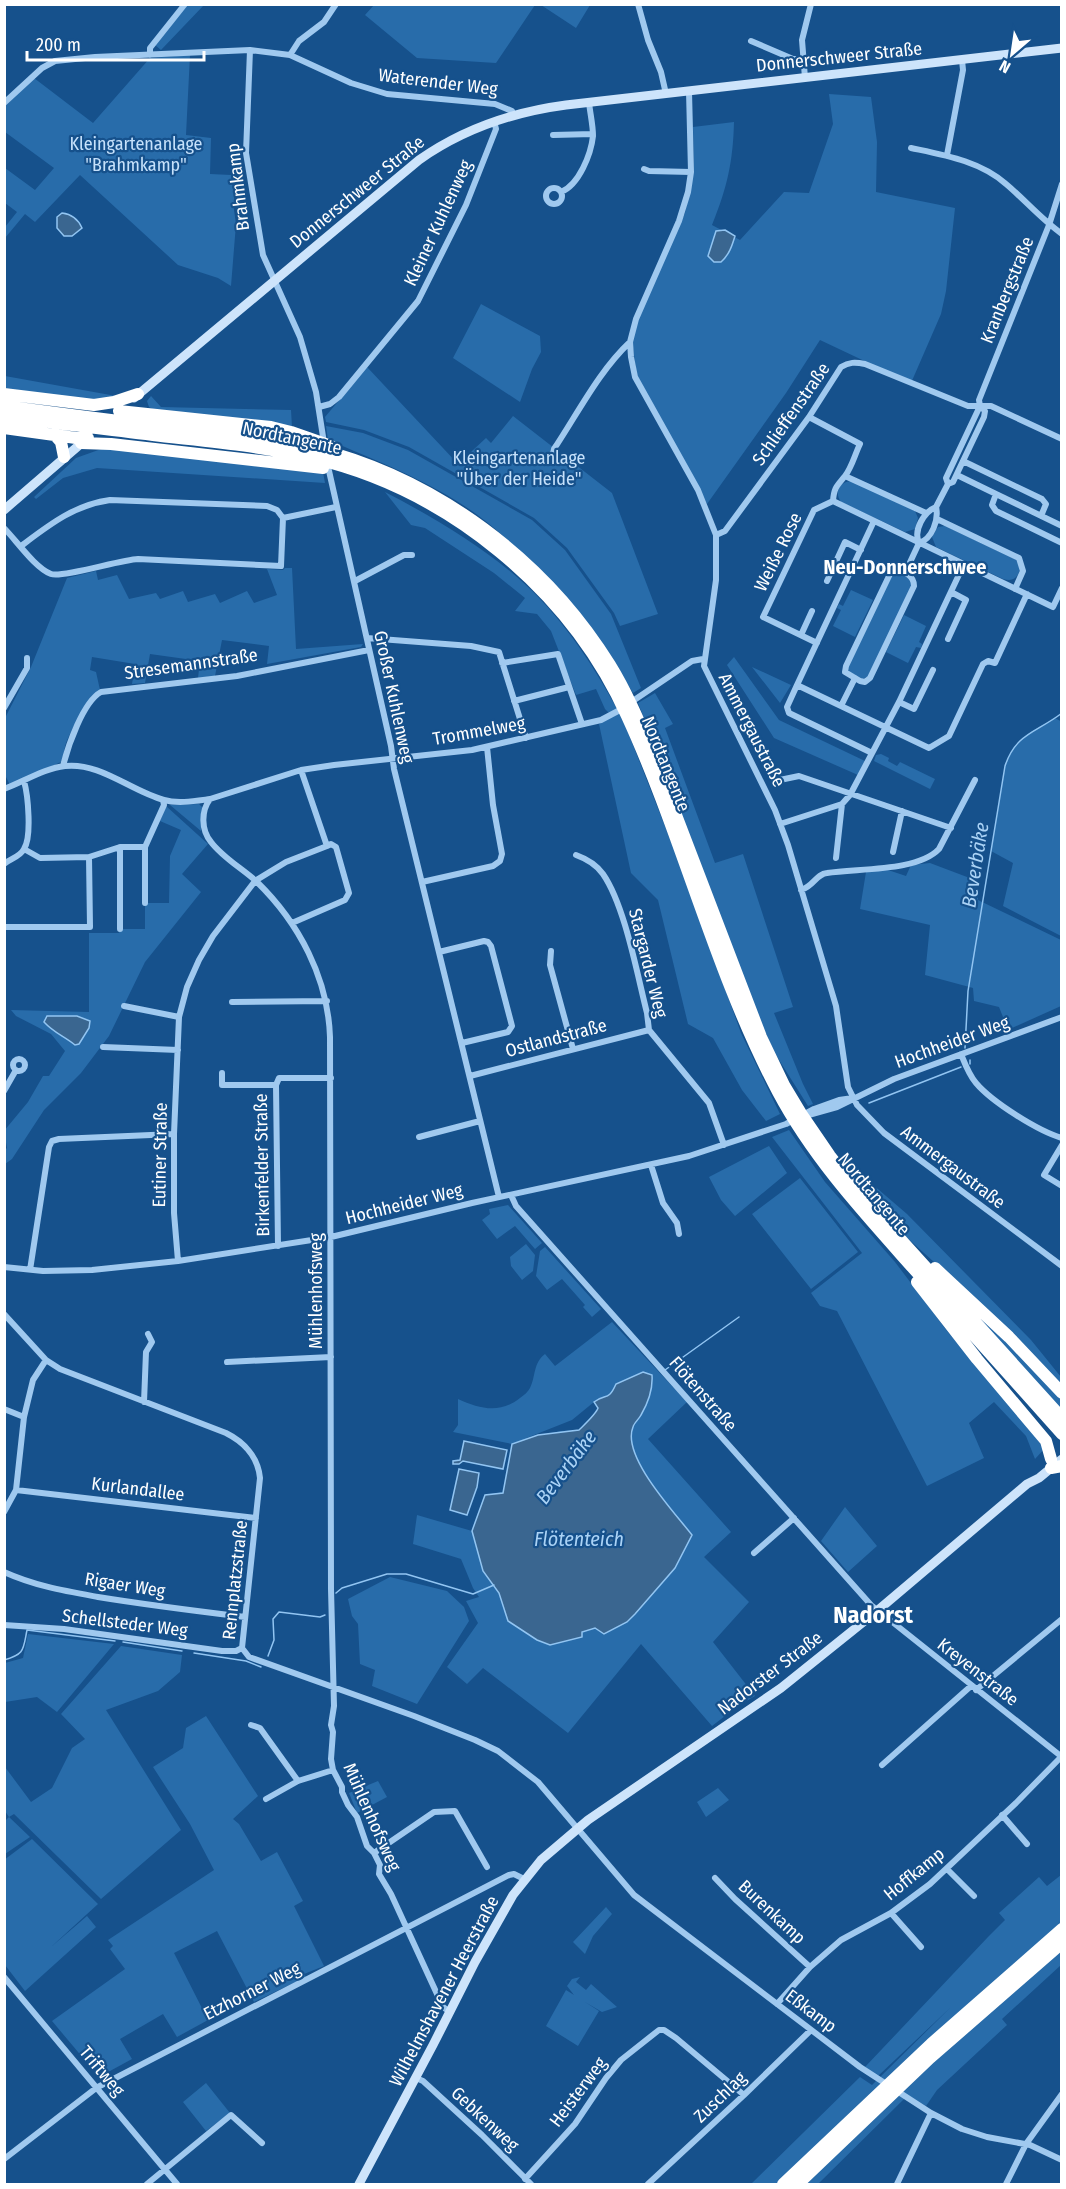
<svg xmlns="http://www.w3.org/2000/svg" width="1066" height="2189" viewBox="0 0 1066 2189" font-family="'Fira Sans Condensed',sans-serif">
	<style>
		.green { fill: #286caa; fill-rule: evenodd }
		.water { fill: #3a6690; stroke: #92c5f2; stroke-width: 1.5 }
		.lines { fill: none; stroke-linecap: round; stroke-linejoin: round }
		.stream { stroke: #92c5f2; stroke-width: 1.5 }
		.street { stroke: #a0c9ef; stroke-width: 6 }
		.secondary { stroke: #cde4fb; stroke-width: 9 }
		.highway { stroke: #fff; stroke-width: 12 }
		.labels { text-anchor: middle; dominant-baseline: central; stroke-width: 4.5; stroke-linejoin: round; paint-order: stroke }
		.street-label { font-size: 18px; fill: #fff; stroke: #16518c }
		.park-label { font-size: 18px; fill: #c6e1fb; stroke: #16518c }
		.neighbourhood-label { font-size: 20px; font-weight: bold; fill: #fff; stroke: #16518c }
		.water-label { font-size: 20px; font-style: italic; fill: #abd3f6; stroke: #16518c }
		.district-label { font-size: 24px; font-weight: bold; fill: #fff; stroke: #16518c }
	</style>
	<rect width="100%" height="100%" fill="#16518c"/>
	<path class="green" d="M187 5H204L161 50 155 45Z
		M374 5V4L535 5 496 63 417 58 365 15Z
		M541 5H590L576 28Z
		M190 55 186 135 211 138 210 174 231 175 235 203H233L236 224 231 286 218 278 178 265 80 175 35 222 25 214 5 238V227L17 212 5 203V168L35 190 54 168 5 132V106L34 78 93 123 150 58Z
		M829 94 871 97 877 142 876 192 955 208 946 291 941 314 911 383 820 340 786 393 707 504 637 376 632 341 637 320 685 213 694 169 693 127 734 122C733 162 727 188 712 225L740 240 784 192 809 193 833 124Z
		M481 304 540 336 541 352 532 369 520 402 453 358Z
		M367 367 458 464 486 438 491 443 513 416 612 493 658 614 620 626 614 613 567 548 534 518 409 447 364 430 326 422 325 417Z
		M5 376 116 396 97 401 5 389Z
		M151 396 161 407 291 410 292 427 156 411 149 407 147 401Z
		M326 426 363 433 408 450 532 520 565 550 611 614 641 688 633 693C615 664 594 639 573 612 548 582 524 553 494 528 447 488 385 464 328 440Z
		M104 448 323 472 325 483 97 468 63 478 36 499 34 497 76 458Z
		M851 481 915 511 918 518 915 529 905 532 841 502C834 492 839 482 851 481Z
		M385 492C431 516 477 543 517 577 559 613 591 661 617 709L609 713 605 709 596 689 576 695 551 631 537 614 515 611 525 598 494 573 425 528 411 525Z
		M945 526 1017 560 1020 570C1017 578 1013 582 1003 579L936 547 932 537 938 527Z
		M285 568H292L296 649 363 644 361 647 267 664 269 646 222 640 215 676 198 678 200 661 150 654 145 683 132 684 135 664 92 657 90 670 96 672 100 690C87 698 72 729 66 743 64 749 64 756 61 762L10 785 5 775 4 720 31 667 67 578 96 571 98 580 117 575 129 599 156 593 160 599 183 591 188 602 215 594 220 603 247 591 254 603 277 595 267 569 283 570Z
		M896 573 908 577 912 585 868 677 861 679 848 672V667L890 577Z
		M851 590 873 600 855 637 833 626 841 610 837 608 839 604 843 606Z
		M904 615 926 626 919 642 922 644 921 648 916 647 908 663 886 652Z
		M734 657 779 720 865 761 858 775 774 738 727 665Z
		M752 667 791 685 780 703Z
		M655 693 673 724 665 728 715 863 743 854 793 1007 774 1013 803 1084 813 1104 808 1106 774 1052 758 1016 672 789 638 703Z
		M620 712 683 872 741 1033 780 1114 766 1121 742 1090 713 1038 688 1024 658 900 631 873 599 724Z
		M1055 718 1062 722 1061 936 1003 906 1013 863 991 851 1005 766C1014 738 1031 732 1055 718Z
		M881 754 889 758 888 761 897 766 900 762 935 779 930 789 874 761 876 755Z
		M199 804 202 807 201 831 170 805Z
		M166 806 208 844 182 874 201 892 145 962 109 1036 81 1073 44 1110 12 1159 5 1164V1150L7 1148 4 1131 28 1102 43 1076H49L65 1051 51 1034 16 1016 11 1010 89 1012V933H119L120 929H145V903H169L170 856 181 830 160 821Z
		M930 863 975 880 978 884V900L1061 940V1006L1012 1028 1008 1019 1003 1017 999 1007 974 1001 973 988 925 975 930 925 860 909 866 872 885 869 906 876 911 865Z
		M789 1130 825 1182 895 1262 948 1332 1046 1447 1035 1459 1026 1436 994 1402 969 1423 984 1458 927 1486 837 1311 820 1306 811 1293 862 1253 772 1137Z
		M769 1146 787 1173 735 1216 721 1200 709 1177Z
		M858 1172 907 1214 1031 1340 1061 1377V1387L973 1297 895 1227 855 1175Z
		M800 1178 858 1252 811 1289 752 1214Z
		M508 1205 542 1243 535 1249 515 1226 497 1239 482 1220 490 1214 489 1209Z
		M526 1244 535 1255 533 1271 522 1280 511 1266 510 1257Z
		M545 1247 601 1309 592 1317 583 1307 585 1305 562 1279 547 1290 536 1276 540 1251Z
		M940 1276 1056 1391 1061 1399V1410Z
		M612 1322 687 1402 648 1439 731 1532 704 1557 749 1602 713 1642 755 1696 738 1706 712 1726 641 1644 568 1733 483 1668 467 1684 447 1667 478 1623 466 1601 479 1597 473 1588 461 1559 413 1544 417 1515 472 1531 485 1495 503 1492 512 1444 453 1432 458 1425V1399C480 1409 500 1414 520 1398 524 1395 528 1392 530 1388 536 1376 533 1363 545 1354L555 1366ZM594 1402 598 1408C596 1414 584 1425 579 1430L561 1431 524 1439 572 1420Z
		M845 1507 877 1546 848 1572 821 1541Z
		M390 1577 447 1591 464 1607 469 1621 417 1704 372 1686 375 1670 360 1664 358 1624 352 1616 348 1599Z
		M28 1634 114 1644 57 1712 37 1697 5 1702V1663L23 1658Z
		M121 1646 182 1655 180 1672 158 1691 106 1710 181 1830 101 1899 14 1814 9 1817 30 1837 5 1854V1821L9 1817 5 1811V1767L31 1802 52 1788 72 1748 85 1739 61 1714Z
		M206 1716 258 1796 233 1819 239 1824 261 1861 277 1852 303 1901 294 1906 324 1966 304 1974 306 1977 254 2002 217 1931 174 1953 208 2020 177 2037 163 2014 120 2039 132 2059 99 2077 52 2021 125 1969 110 1949 113 1946 108 1940 214 1870 190 1824 153 1767 183 1748 186 1728Z
		M378 1781 387 1797 357 1813 349 1793Z
		M718 1788 729 1800 706 1817 697 1802Z
		M32 1839 98 1904 51 1947 87 1916 96 1927 25 1991 5 1965 4 1860Z
		M1061 1875V1965L1002 2019 1007 2025 937 2090 926 2106 909 2096 903 2100 818 2184H751L860 2077 872 2085 951 2007 878 2076 865 2067 988 1937 1005 1920 999 1913 1039 1877 1047 1886Z
		M606 1907 612 1914 593 1936 585 1954 573 1942Z
		M580 1977 576 1982 586 1990 591 1984 617 2007 602 2012 585 2002 599 2011 578 2046 546 2026 566 1990 574 1995 567 1986 572 1979Z
		M206 2083 230 2113 206 2131 183 2102Z"/>
	<path class="water" d="M62 213C71 214 78 219 82 228L72 236H64L57 228V217Z
		M725 230 735 236C732 246 729 255 721 262H714L708 256 716 231Z
		M47 1016H77L90 1021 89 1028 79 1044 75 1045C64 1036 54 1033 44 1022Z
		M643 1372 652 1375C653 1389 648 1403 641 1415 639 1419 634 1423 633 1427 621 1456 675 1513 692 1535L675 1568 635 1614 627 1622 604 1634 595 1628 582 1632V1637L550 1645 537 1640 508 1621 499 1593 483 1571 472 1531 485 1495 503 1493 512 1444 538 1435 579 1430C584 1425 596 1414 598 1408L594 1402C606 1393 608 1402 616 1384Z
		M464 1441 507 1450 503 1469 463 1461 459 1464H453V1461L460 1460Z
		M459 1469 479 1473 477 1487 467 1515 450 1510Z"/>
	<g class="lines">
		<path class="stream" d="M965 1048 968 991 1005 766C1016 733 1036 733 1062 713
			M970 1064V1060
			M869 1103 961 1067
			M665 1370 739 1317
			M336 1593 342 1588 387 1574H406L473 1594 494 1585
			M123 1642 182 1651
			M194 1653 246 1661 261 1667
			M268 1656 274 1640 273 1619 279 1612 320 1617 325 1615
			M4 1660C25 1654 23 1650 27 1630L115 1641"/>
		<path class="street" d="M638 4 648 40 661 72 666 94
			M751 41 793 59H803
			M250 50 246 153 263 255 300 337 316 392 324 443
			M150 55V48L185 4
			M290 55 299 41 324 22 336 4
			M805 78 802 40 811 4
			M689 91 691 172 688 192 679 221 636 319 630 342 631 357 635 377 698 490 716 535V580L704 666 775 810 788 845 836 1006 848 1087 857 1105 884 1133 1062 1266
			M4 103 42 68 55 61 95 57 250 50 290 55 351 83 387 94 495 104 512 111 513 115
			M553 135 593 134
			M911 148C944 155 980 161 1006 184 1025 200 1041 219 1062 234
			M947 155 963 70 962 60
			M644 169 649 171 691 172
			M546 196a8 8 0 1 1 16 0a8 8 0 1 1-16 0Z
			M561 192C579 185 591 154 593 136 593 125 590 113 589 102
			M980 406 979 400 1049 225 1062 184
			M319 407 330 404 339 397 418 301 466 205 496 129 494 121
			M809 417 860 444C855 454 852 467 845 476 837 486 834 487 833 501
			M552 459 554 449C578 413 599 371 630 342
			M963 461 1042 499 1046 504 1041 516
			M327 462 391 746 394 769 499 1197
			M957 475 996 494 992 505 996 511 1062 543
			M845 476 926 513
			M996 494 1062 526
			M833 501 1053 607 1062 588
			M936 507 948 484 953 482 984 417 985 411 980 406 946 478 948 484
			M936 507C939 520 932 539 919 543 913 530 924 512 936 507Z
			M937 519 1019 558 1023 571 1015 589
			M4 528C16 540 35 568 51 574 62 578 120 560 138 559L281 566 283 518
			M716 535 725 531 809 417 841 367C849 362 855 362 865 364L968 406H991L1062 439
			M21 546C49 525 74 505 110 500L267 506 277 510 283 518 336 507
			M894 570C903 571 914 575 914 586L870 678 865 682 860 681 845 672 846 666 890 574Z
			M905 573 919 543
			M355 581 404 555H412
			M827 581 845 542 861 550
			M801 635 812 611
			M367 638 471 646 499 652 526 738
			M948 639 966 600 951 592
			M817 643 763 617 814 510 833 501
			M502 663 558 654 582 724
			M797 685 874 521
			M514 701 569 687
			M899 702 914 709 933 670
			M841 706 855 678
			M4 708 27 668V658
			M872 753 789 713 787 707 797 685 929 748 949 736 983 664 988 661 995 663 1027 594
			M63 766C68 746 83 702 101 692L237 676 369 650
			M775 781 799 776 951 828
			M4 789C23 782 45 768 65 766 100 762 131 791 164 800 178 804 195 801 210 799 201 811 201 830 211 842 223 858 243 869 257 882 299 923 328 978 330 1037L331 1589 334 1706 331 1725 333 1732 331 1759 333 1770 342 1787V1792L348 1805 357 1817 367 1846 374 1853 380 1865 379 1874 391 1894 443 2007 450 2012
			M210 799 301 770 334 765 472 750 601 720 618 711 692 661 703 659
			M780 824 842 804 850 795 899 702 964 564
			M145 847V903
			M24 849 40 858 89 857
			M893 852 902 811
			M576 855C587 859 596 864 603 874 625 906 637 974 647 1013L649 1030 709 1103 724 1145
			M836 858 842 804
			M4 864C11 858 20 857 24 849 32 837 28 795 24 781
			M422 882 493 866 500 861 502 854 493 805 487 747
			M801 890C814 886 816 874 827 873 858 868 917 872 939 849L975 780
			M292 923 345 900 349 893 336 847 331 844 327 846
			M4 927H90L89 857 120 847H145L164 805 163 800
			M120 929V847
			M551 951 550 965 573 1049
			M439 952 484 941 488 942 491 946 512 1026 508 1032 462 1043
			M232 1002 327 1001
			M124 1006 179 1017
			M103 1047 178 1050
			M961 1054C965 1064 969 1075 976 1083 992 1102 1038 1131 1062 1138
			M13 1065a6 6 0 1 1 12 0a6 6 0 1 1-12 0Z
			M222 1073V1085H276
			M470 1076 649 1030
			M4 1091 16 1070
			M805 1116 837 1107 894 1079 1062 1017
			M419 1137 480 1121
			M1062 1145 1044 1175 1062 1186
			M651 1165 663 1203 677 1223 679 1234
			M511 1195 516 1206 871 1605 1062 1757
			M278 1246 276 1085 279 1078H331
			M178 1261 174 1213V1134L179 1017 187 987 199 960 213 936 255 881 286 862 327 846 301 770
			M4 1267 43 1271 92 1270 178 1261 331 1237 472 1203 689 1156 786 1124 814 1109 839 1100 853 1098
			M30 1270 49 1147 52 1141 59 1139 174 1134
			M4 1314 46 1360 60 1369 226 1433C244 1442 258 1457 260 1478L242 1648 249 1657 414 1716 475 1740 498 1751 538 1782 634 1895 860 2067 931 2113 962 2129 987 2137 1030 2145 1062 2160
			M227 1362 331 1357
			M144 1402 146 1352 152 1342 148 1334
			M4 1409 24 1417
			M16 1490 256 1518
			M4 1512 16 1490 24 1417 33 1380 46 1360
			M754 1553 794 1518
			M4 1572C35 1586 65 1591 98 1597 147 1605 196 1611 245 1617
			M4 1625 64 1629 222 1651H236L242 1648
			M976 1690 1062 1619
			M251 1725 260 1728 298 1781
			M882 1765 971 1686
			M266 1799 298 1781 333 1770
			M1002 1815 1027 1844
			M374 1853 434 1812 455 1811 487 1867
			M947 1869 974 1896
			M715 1878 735 1899 810 1967
			M891 1913 921 1947
			M4 1977 177 2184
			M777 2004 810 1967 841 1940 891 1913 930 1884 1016 1803 1061 1757
			M416 2078 423 2081 482 2135 531 2184
			M4 2159 96 2088 509 1875 514 1874 524 1879
			M525 2179 575 2124 606 2078 621 2060 659 2030H664L676 2038 744 2095
			M147 2184 231 2115 262 2143
			M648 2184 744 2095 811 2030
			M897 2184 931 2113
			M1006 2184 1026 2144 1062 2094"/>
		<path class="secondary" d="M134 398 419 160C463 129 513 112 566 105L1062 48
			M4 510 84 441
			M359 2184 433 2045 475 1962 513 1895 541 1860 588 1820 781 1688 877 1611 1027 1484 1039 1478 1062 1459"/>
		<path class="highway" d="M4 394 94 405 114 402 138 394
			M4 406C61 414 118 421 175 428 222 433 269 437 314 448 436 478 545 560 610 665 626 691 638 719 650 747L761 1037 784 1085 802 1115 830 1156 865 1200 1062 1418
			M119 411 271 427 291 432 331 446
			M4 416C60 424 115 430 170 437 217 442 265 447 312 458 447 489 570 589 627 716 683 838 715 973 778 1092 813 1158 864 1213 913 1268 963 1323 1012 1378 1062 1434
			M4 428 76 438H88
			M54 434 61 442 64 457
			M81 443 111 444 323 468
			M935 1268 1009 1337 1062 1393
			M917 1282 977 1359 1046 1441 1051 1459
			M1051 1468 1062 1466
			M783 2184 931 2044 1062 1929
			M798 2184 930 2058 1062 1943"/>
	</g>
	<g class="labels">
		<g class="street-label">
			<text transform="translate(839 57) rotate(-6)">Donnerschweer Straße</text>
			<text transform="translate(438 82) rotate(7)">Waterender Weg</text>
			<text transform="translate(238 187) rotate(-97)">Brahmkamp</text>
			<text transform="translate(357 192) rotate(-39)">Donnerschweer Straße</text>
			<text transform="translate(438 223) rotate(-65)">Kleiner Kuhlenweg</text>
			<text transform="translate(1007 290) rotate(-68)">Kranbergstraße</text>
			<text transform="translate(791 414) rotate(-55)">Schlieffenstraße</text>
			<text transform="translate(292 438) rotate(12)">Nordtangente</text>
			<text transform="translate(778 552) rotate(-64)">Weiße Rose</text>
			<text transform="translate(191 664) rotate(-8)">Stresemannstraße</text>
			<text transform="translate(394 697) rotate(78)">Großer Kuhlenweg</text>
			<text transform="translate(752 730) rotate(63)">Ammergaustraße</text>
			<text transform="translate(479 731) rotate(-10)">Trommelweg</text>
			<text transform="translate(666 764) rotate(68)">Nordtangente</text>
			<text transform="translate(648 963) rotate(76)">Stargarder Weg</text>
			<text transform="translate(556 1038) rotate(-15)">Ostlandstraße</text>
			<text transform="translate(952 1042) rotate(-20)">Hochheider Weg</text>
			<text transform="translate(160 1155) rotate(-89)">Eutiner Straße</text>
			<text transform="translate(262 1165) rotate(-91)">Birkenfelder Straße</text>
			<text transform="translate(953 1167) rotate(37)">Ammergaustraße</text>
			<text transform="translate(874 1194) rotate(50)">Nordtangente</text>
			<text transform="translate(404 1204) rotate(-14)">Hochheider Weg</text>
			<text transform="translate(316 1291) rotate(-90)">Mühlenhofsweg</text>
			<text transform="translate(703 1394) rotate(49)">Flötenstraße</text>
			<text transform="translate(138 1489) rotate(7)">Kurlandallee</text>
			<text transform="translate(235 1580) rotate(-84)">Rennplatzstraße</text>
			<text transform="translate(125 1585) rotate(9)">Rigaer Weg</text>
			<text transform="translate(125 1623) rotate(7)">Schellsteder Weg</text>
			<text transform="translate(978 1672) rotate(38)">Kreyenstraße</text>
			<text transform="translate(770 1673) rotate(-37)">Nadorster Straße</text>
			<text transform="translate(372 1817) rotate(66)">Mühlenhofsweg</text>
			<text transform="translate(914 1874) rotate(-39)">Hoffkamp</text>
			<text transform="translate(772 1912) rotate(43)">Burenkamp</text>
			<text transform="translate(252 1991) rotate(-27)">Etzhorner Weg</text>
			<text transform="translate(444 1991) rotate(-62)">Wilhelmshavener Heerstraße</text>
			<text transform="translate(811 2011) rotate(37)">Eßkamp</text>
			<text transform="translate(102 2071) rotate(50)">Triftweg</text>
			<text transform="translate(578 2092) rotate(-53)">Heisterweg</text>
			<text transform="translate(720 2097) rotate(-44)">Zuschlag</text>
			<text transform="translate(485 2119) rotate(43)">Gebkenweg</text>
		</g>
		<g class="park-label">
			<text x="136" y="144">Kleingartenanlage<tspan x="136" dy="21">"Brahmkamp"</tspan></text>
			<text x="519" y="458">Kleingartenanlage<tspan x="519" dy="21">"Über der Heide"</tspan></text>
		</g>
		<g class="neighbourhood-label">
			<text x="905" y="567">Neu-Donnerschwee</text>
		</g>
		<g class="water-label">
			<text transform="translate(975 865) rotate(-81)">Beverbäke</text>
			<text transform="translate(566 1467) rotate(-53)">Beverbäke</text>
			<text x="579" y="1539">Flötenteich</text>
		</g>
		<g class="district-label">
			<text x="873" y="1615">Nadorst</text>
		</g>
	</g>
	<rect width="1066" height="2189" fill="none" stroke="#ffffff" stroke-width="12"/>
	<g transform="translate(1012 54) rotate(209)" stroke="#16518c" stroke-width="4.5" paint-order="stroke">
	<path d="M0-4.5L10 22L0 15L-10 22Z" fill="#ffffff"/>
	<text y="-9" font-size="16" font-weight="bold" text-anchor="middle" fill="#ffffff">N</text>
	</g>
	<path d="M27 51v9h177v-9" fill="none" stroke="#ffffff" stroke-width="3"/>
	<text x="36" y="51" font-size="18" fill="#ffffff" stroke="#16518c" stroke-width="4.5" paint-order="stroke">200 m</text>
</svg>
